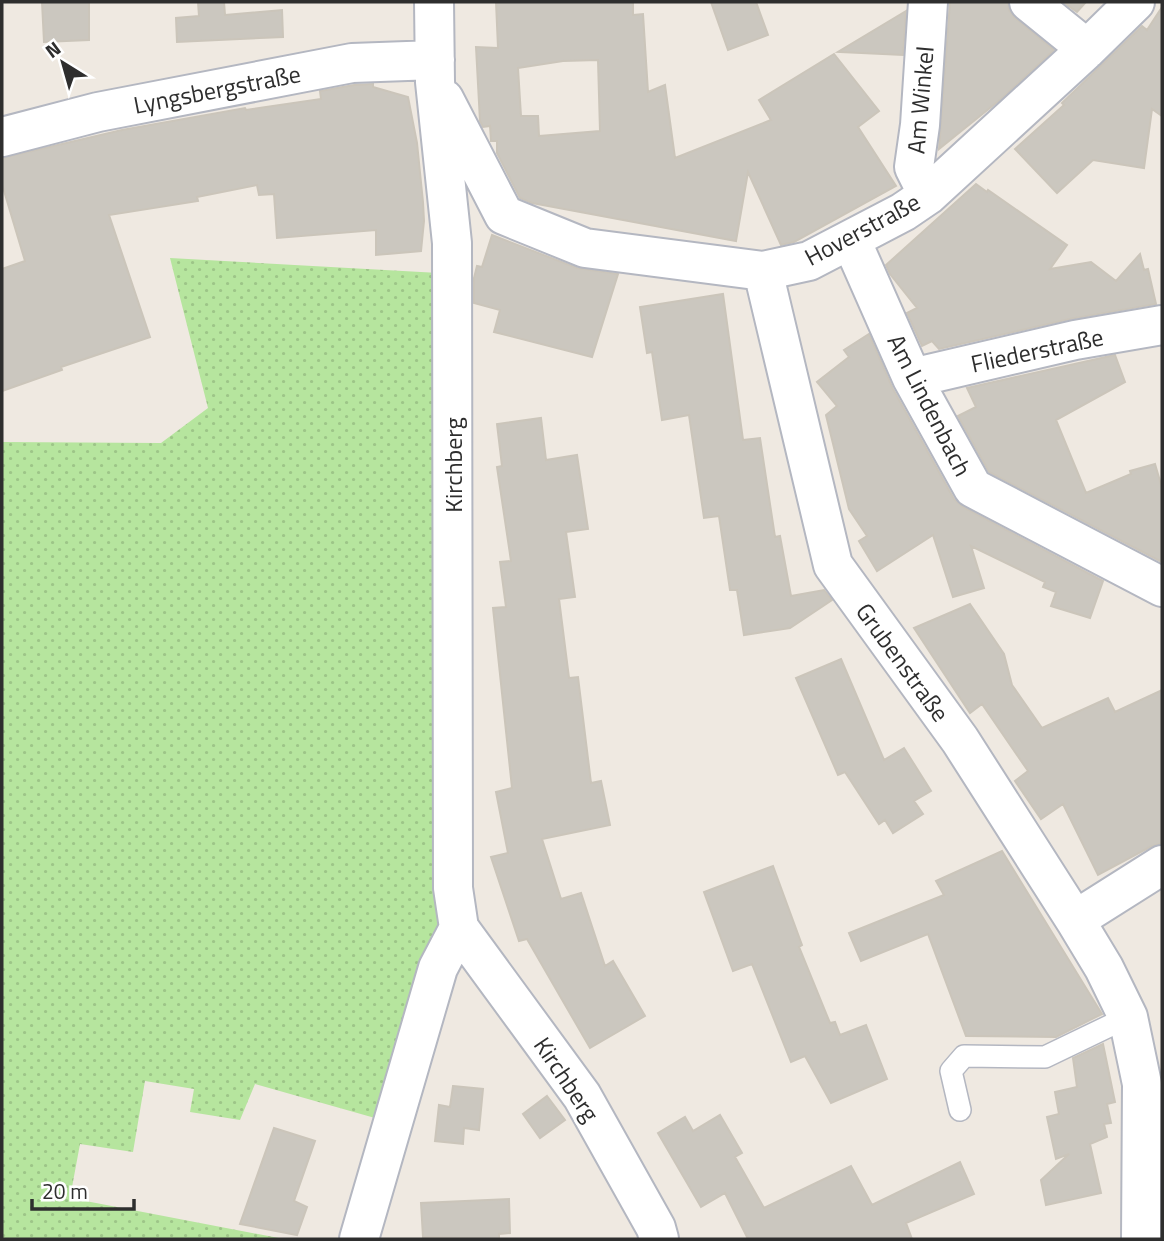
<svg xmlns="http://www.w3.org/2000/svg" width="1164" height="1241" viewBox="0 0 1164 1241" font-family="'Titillium Web',sans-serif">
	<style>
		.grass { fill: url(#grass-dots) }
		.building { fill: #cbc7bf; stroke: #cbc5ba; stroke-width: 2; fill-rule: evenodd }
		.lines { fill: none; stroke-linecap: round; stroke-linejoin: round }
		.service-casing { stroke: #b4b7c1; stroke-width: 24 }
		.minor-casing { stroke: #b4b7c1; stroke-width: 42 }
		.service { stroke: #fff; stroke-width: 21 }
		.minor { stroke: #fff; stroke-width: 38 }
		.labels { text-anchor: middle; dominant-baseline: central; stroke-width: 6; stroke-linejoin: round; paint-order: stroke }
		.street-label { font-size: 24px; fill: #2e2e2e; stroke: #fff }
	</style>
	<defs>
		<pattern id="grass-dots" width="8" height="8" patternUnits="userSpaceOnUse" patternTransform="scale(1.75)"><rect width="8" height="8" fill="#b6e59e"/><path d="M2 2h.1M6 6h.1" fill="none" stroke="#9dc588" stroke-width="1.8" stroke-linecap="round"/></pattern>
	</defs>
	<rect width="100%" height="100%" fill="#efe9e1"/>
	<path class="grass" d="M170 258 439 273 450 925 382 1120 255 1084 240 1120 190 1112 194 1089 145 1081 133 1152 80 1144 70 1198 284 1239H2V442L161 443 208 408Z"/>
	<path class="building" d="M42 2H89V40L44 42Z
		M198 2H224L225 15 282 10 283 37 177 42 176 18 199 16Z
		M496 2H633V15L643 14 648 92 665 85 675 158 771 120 759 100 834 54 879 111 858 127 896 186 794 242 781 245 748 172 736 241 532 203 520 198 497 153V141H491L490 126 483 127 480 121 476 47 498 48ZM598 60 600 131 539 136 538 116H521L518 68 563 61Z
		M711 2H756L768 35 728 50Z
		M950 2H1008L1009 10 1015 18 1054 50 1001 99 939 149Z
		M1063 2H1086L1077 12Z
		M1162 7V116L1152 109 1144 168 1093 160 1057 193 1015 149 1064 105 1062 103 1142 26 1147 30Z
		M906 11 903 55 838 52Z
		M373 84V87L408 97 417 143 423 202 424 221 421 251 376 255V230L277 238 274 194 259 195 257 185 197 197 198 201 109 215 150 337 61 367 62 370 2 391V269L25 261 2 184V158L122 130 245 108 246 110 321 99 320 91 354 85Z
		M976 184 987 192 988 190 1067 245 1050 269 1091 262 1116 281 1140 254 1144 270 1148 269 1156 304 1070 319 939 349 932 341 922 346 907 313 917 308 890 274 886 265Z
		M492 235 577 268 618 274 592 357 494 332 500 310 474 303V278L477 266 482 267Z
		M723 294 743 440 760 438 775 537 780 536 791 596 824 590 832 600 790 628 744 635 737 590H730L719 516 704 518 689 415 662 420 652 352 647 353 640 307Z
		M869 334 893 389 954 499 963 507 1103 581 1090 618 1051 606 1056 592 1043 587 1045 582 971 546 984 588 953 597 933 535 877 571 859 541 867 536 849 509 826 415 837 406 817 382 849 357 844 350Z
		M1115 355 1125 382 1056 420 1086 493 1131 474 1130 471 1155 464 1162 488V562L989 472 958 416 976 407 967 388Z
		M541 418 546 460 577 455 588 529 566 532 575 597 559 599 569 678 578 677 591 783 601 781 610 825 542 839 561 899 581 893 605 966 613 961 645 1016 590 1048 527 939 519 941 491 857 508 853 496 792 512 788 493 608 506 607 500 562 511 561 497 467 502 466 497 424Z
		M970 604 1004 654 1012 685 1042 728 1108 698 1115 712 1162 690V843L1150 847 1098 875 1063 804 1041 819 1015 781 1028 771 982 704 970 713 914 628Z
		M841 659 884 760 904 748 931 791 914 801 923 814 893 833 885 820 879 824 845 772 838 775 796 678Z
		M1002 851 1102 1014 1056 1037 966 1036 928 934 861 961 849 933 944 895 936 881Z
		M773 866 802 945 799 947 830 1023 835 1022 840 1035 866 1025 887 1079 831 1103 805 1056 791 1062 752 964 733 971 704 892Z
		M1103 1044 1115 1102 1107 1104 1111 1123 1104 1124 1107 1137 1090 1144 1101 1193 1046 1205 1041 1180 1069 1154 1056 1159 1047 1117 1059 1114 1055 1092 1077 1087 1073 1058Z
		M453 1086 483 1089 479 1130 464 1128 463 1144 435 1141 439 1105 450 1107Z
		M547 1096 565 1120 540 1138 523 1114Z
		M720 1115 742 1153 735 1157 764 1208 851 1166 872 1205 960 1162 974 1194 906 1223 912 1239H748L725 1193 701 1207 658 1133 685 1117 693 1131Z
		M274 1128 315 1141 294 1201 307 1207 297 1235 240 1224Z
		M509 1199 510 1233 499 1234V1239L423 1237 421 1203Z"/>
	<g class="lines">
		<defs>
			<path id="service" d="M960 1110 951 1071 964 1056 1045 1057 1128 1017"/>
			<path id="minor" d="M1029 2 1087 49
				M444 99 504 215 585 248 763 271 809 261 903 212 928 195 1087 49 1135 2
				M2 137 98 112 352 63 435 60
				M928 195 914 167 920 125 928 2
				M851 240 912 378 973 488 1162 587
				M763 271 833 565 960 740 1075 920 1104 968 1128 1017 1142 1084 1141 1239
				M912 378 1075 340 1162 325
				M1075 920 1162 865
				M459 928 582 1096 656 1228 659 1239
				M359 1239 438 968 459 928 453 888 452 243 435 82 434 2"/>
		</defs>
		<use href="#service" class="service-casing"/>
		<use href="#minor" class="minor-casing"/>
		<use href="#service" class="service"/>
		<use href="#minor" class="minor"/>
	</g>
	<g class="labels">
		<g class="street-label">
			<text transform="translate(217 89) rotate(-11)">Lyngsbergstraße</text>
			<text transform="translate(920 100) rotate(-85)">Am Winkel</text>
			<text transform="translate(862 229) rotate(-28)">Hoverstraße</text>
			<text transform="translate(1037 350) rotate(-12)">Fliederstraße</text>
			<text transform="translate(930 405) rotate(63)">Am Lindenbach</text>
			<text transform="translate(453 465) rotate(-90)">Kirchberg</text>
			<text transform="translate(903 662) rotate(54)">Grubenstraße</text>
			<text transform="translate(567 1079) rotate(56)">Kirchberg</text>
		</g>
	</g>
	<rect width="1164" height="1241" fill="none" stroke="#2e2e2e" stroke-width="7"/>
	<g transform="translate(63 63) rotate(323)" stroke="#ffffff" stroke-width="5" paint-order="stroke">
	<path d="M0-5L12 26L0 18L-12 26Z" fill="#2e2e2e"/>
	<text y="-10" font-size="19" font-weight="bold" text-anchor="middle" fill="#2e2e2e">N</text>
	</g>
	<path d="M32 1199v10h102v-10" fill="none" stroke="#2e2e2e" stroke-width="3.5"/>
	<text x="42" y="1199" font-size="21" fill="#2e2e2e" stroke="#ffffff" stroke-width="5" paint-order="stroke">20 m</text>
</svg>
